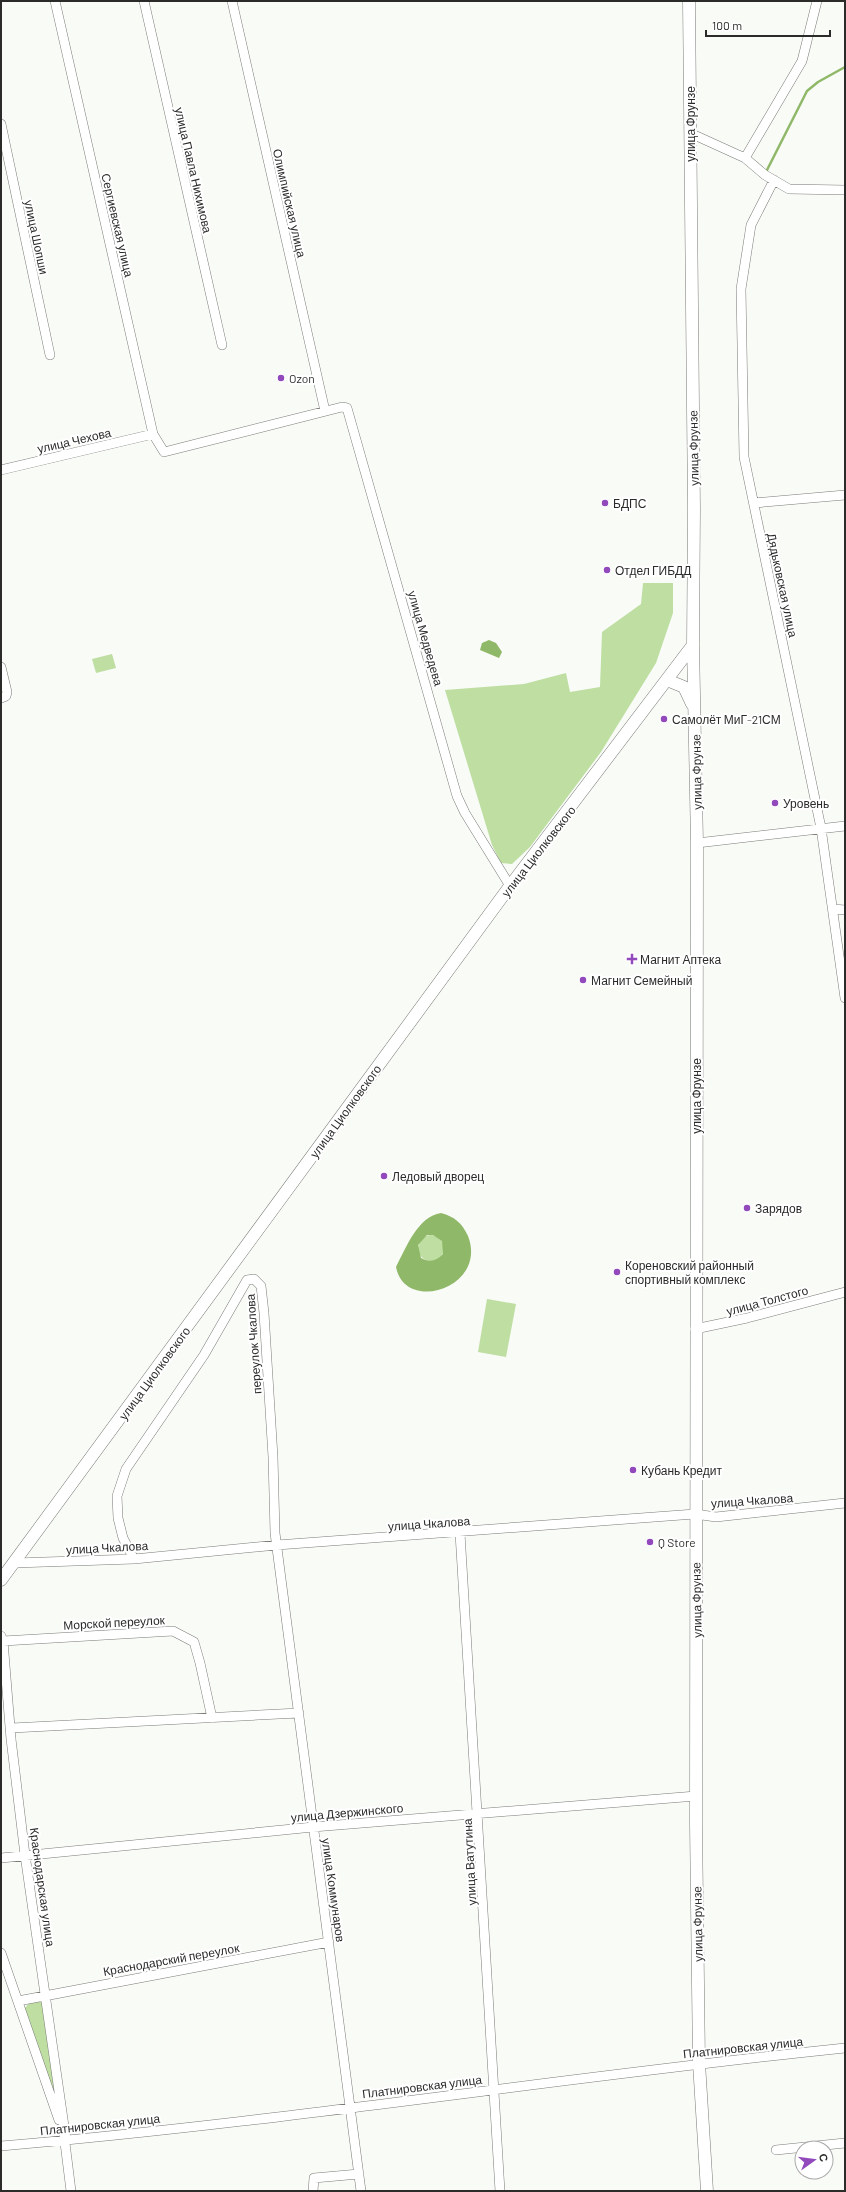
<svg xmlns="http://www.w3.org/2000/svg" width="846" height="2192" viewBox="0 0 846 2192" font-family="Barlow,sans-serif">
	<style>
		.green { fill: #bedea2 }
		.water { fill: #90b869; fill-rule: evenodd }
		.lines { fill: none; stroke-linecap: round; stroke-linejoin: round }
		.stream { stroke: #90b869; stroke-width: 2.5 }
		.minor-casing { stroke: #7a7c78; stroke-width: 10 }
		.major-casing { stroke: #7a7c78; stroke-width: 13 }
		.minor { stroke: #fff; stroke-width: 9 }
		.major { stroke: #fff; stroke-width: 12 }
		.poi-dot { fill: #9149bc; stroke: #fff; stroke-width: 1.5 }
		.labels { text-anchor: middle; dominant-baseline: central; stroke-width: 4; stroke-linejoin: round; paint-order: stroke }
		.street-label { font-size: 12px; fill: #2b2b2a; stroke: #fff }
		.poi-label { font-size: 12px; fill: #2b2b2a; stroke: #fff; text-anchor: start }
	</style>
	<rect width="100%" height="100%" fill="#f9fbf7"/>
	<path class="green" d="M643 583H673V613L656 663 601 752 530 847 512 864 501 863 492 845 445 690 524 684 566 673 570 692 600 687 602 632 641 604Z
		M112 654 116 668 96 673 92 659Z
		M418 1248a13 13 0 1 1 26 0a13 13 0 1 1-26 0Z
		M487 1299 516 1304 506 1357 478 1352Z
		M43 1999 58 2102 23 2010 32 2000Z"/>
	<path class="water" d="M489 640 496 643 502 652 499 658 480 650 482 643Z
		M441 1213C455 1217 462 1223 468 1236 488 1288 405 1314 396 1267 406 1248 418 1216 441 1213ZM427 1235H433L442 1241 443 1254C436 1261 430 1263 421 1258L418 1245Z"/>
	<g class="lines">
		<path class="stream" d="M766 172 807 91 818 82 845 67"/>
		<defs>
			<path id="minor" d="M55 1 153 434 164 452 342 407 347 408 457 796 465 813 510 886
				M144 1 222 345
				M232 1 325 411
				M1 124 50 355
				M690 133 745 158 765 175 789 189 845 190
				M745 158 802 61 817 1
				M774 180 751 225 741 289 744 457 821 828 845 998
				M1 470 153 434
				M754 503 845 495
				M1 667 7 692 6 696 1 698
				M697 843 845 826
				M833 909 845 910
				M695 1329 747 1318 845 1292
				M460 1533 500 2191
				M134 1559 123 1538 118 1518 117 1496 126 1469 204 1355 247 1280 254 1279 261 1286 264 1313 273 1457 275 1533 361 2191
				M15 1563 134 1559 277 1545 695 1514 716 1517 845 1503
				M1 1636 3 1641 11 1739 25 1855 66 2140
				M3 1641 173 1631 194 1642 200 1663 212 1718
				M12 1728 299 1713
				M1 1858 313 1827 696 1796
				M1 1953 59 2120
				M18 2001 329 1942
				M64 2135 71 2191
				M1 2146C283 2122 563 2077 845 2048
				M776 2150 845 2143
				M313 2191 314 2178 359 2174"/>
			<path id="major" d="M689 1 694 509 693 645 697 843 696 1824 699 2063 707 2191
				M667 680 684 687 692 704
				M1 1580 510 886 693 645"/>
		</defs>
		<use href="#minor" class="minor-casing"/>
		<use href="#major" class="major-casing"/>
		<use href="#minor" class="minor"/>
		<use href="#major" class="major"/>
	</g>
	<g class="poi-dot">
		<circle cx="281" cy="378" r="4"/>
		<circle cx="605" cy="503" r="4"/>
		<circle cx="607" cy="570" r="4"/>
		<circle cx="664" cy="719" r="4"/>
		<circle cx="775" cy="803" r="4"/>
		<path d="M630 953h4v4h4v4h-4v4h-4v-4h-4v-4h4z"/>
		<circle cx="583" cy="980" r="4"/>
		<circle cx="384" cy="1176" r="4"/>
		<circle cx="747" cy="1208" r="4"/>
		<circle cx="617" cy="1272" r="4"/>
		<circle cx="633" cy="1470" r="4"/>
		<circle cx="650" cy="1542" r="4"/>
	</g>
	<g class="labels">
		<g class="street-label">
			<text transform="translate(690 124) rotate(-90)">улица Фрунзе</text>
			<text transform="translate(194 170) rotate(77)">улица Павла Нихимова</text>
			<text transform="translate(290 203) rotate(77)">Олимпийская улица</text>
			<text transform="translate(118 225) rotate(77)">Сергиевская улица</text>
			<text transform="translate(37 237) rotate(78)">улица Шопши</text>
			<text transform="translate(74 440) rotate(-13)">улица Чехова</text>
			<text transform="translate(693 448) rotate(-91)">улица Фрунзе</text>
			<text transform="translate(783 585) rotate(78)">Дядьковская улица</text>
			<text transform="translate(426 638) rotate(74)">улица Медведева</text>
			<text transform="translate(696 772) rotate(-91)">улица Фрунзе</text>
			<text transform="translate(538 851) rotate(-52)">улица Циолковского</text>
			<text transform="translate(696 1096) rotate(-90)">улица Фрунзе</text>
			<text transform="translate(345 1111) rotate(-54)">улица Циолковского</text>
			<text transform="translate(767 1300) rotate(-15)">улица Толстого</text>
			<text transform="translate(253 1344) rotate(-94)">переулок Чкалова</text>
			<text transform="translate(154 1373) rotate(-54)">улица Циолковского</text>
			<text transform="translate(752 1500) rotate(-4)">улица Чкалова</text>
			<text transform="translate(429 1523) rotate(-4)">улица Чкалова</text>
			<text transform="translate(107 1547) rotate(-3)">улица Чкалова</text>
			<text transform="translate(696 1600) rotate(-91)">улица Фрунзе</text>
			<text transform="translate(114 1622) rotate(-3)">Морской переулок</text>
			<text transform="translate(347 1812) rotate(-5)">улица Дзержинского</text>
			<text transform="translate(469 1862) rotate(-93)">улица Ватутина</text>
			<text transform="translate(43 1887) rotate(82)">Краснодарская улица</text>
			<text transform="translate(334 1890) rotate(82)">улица Коммунаров</text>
			<text transform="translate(697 1924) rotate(-91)">улица Фрунзе</text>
			<text transform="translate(171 1959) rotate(-10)">Краснодарский переулок</text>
			<text transform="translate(743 2047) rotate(-6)">Платнировская улица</text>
			<text transform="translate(422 2086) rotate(-7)">Платнировская улица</text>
			<text transform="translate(100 2124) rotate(-6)">Платнировская улица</text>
		</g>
		<g class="poi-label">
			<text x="289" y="378">Ozon</text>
			<text x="613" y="503">БДПС</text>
			<text x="615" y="570">Отдел ГИБДД</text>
			<text x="672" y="719">Самолёт МиГ-21СМ</text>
			<text x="783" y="803">Уровень</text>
			<text x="640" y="959">Магнит Аптека</text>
			<text x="591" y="980">Магнит Семейный</text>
			<text x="392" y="1176">Ледовый дворец</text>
			<text x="755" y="1208">Зарядов</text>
			<text x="625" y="1265">Кореновский районный<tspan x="625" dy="14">спортивный комплекс</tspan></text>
			<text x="641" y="1470">Кубань Кредит</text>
			<text x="658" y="1542">Q Store</text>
		</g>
	</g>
	<rect width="846" height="2192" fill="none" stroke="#2b2b2a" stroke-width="4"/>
	<g transform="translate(814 2160) rotate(76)"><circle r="19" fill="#ffffff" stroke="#aaaaaa"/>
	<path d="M0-3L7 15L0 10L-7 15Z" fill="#9149bc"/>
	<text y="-6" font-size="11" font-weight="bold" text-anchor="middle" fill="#2b2b2a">С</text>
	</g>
	<path d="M706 30v6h124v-6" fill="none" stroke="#2b2b2a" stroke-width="2"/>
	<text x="712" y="30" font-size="12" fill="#2b2b2a" stroke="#ffffff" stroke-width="3" paint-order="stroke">100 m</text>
</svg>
